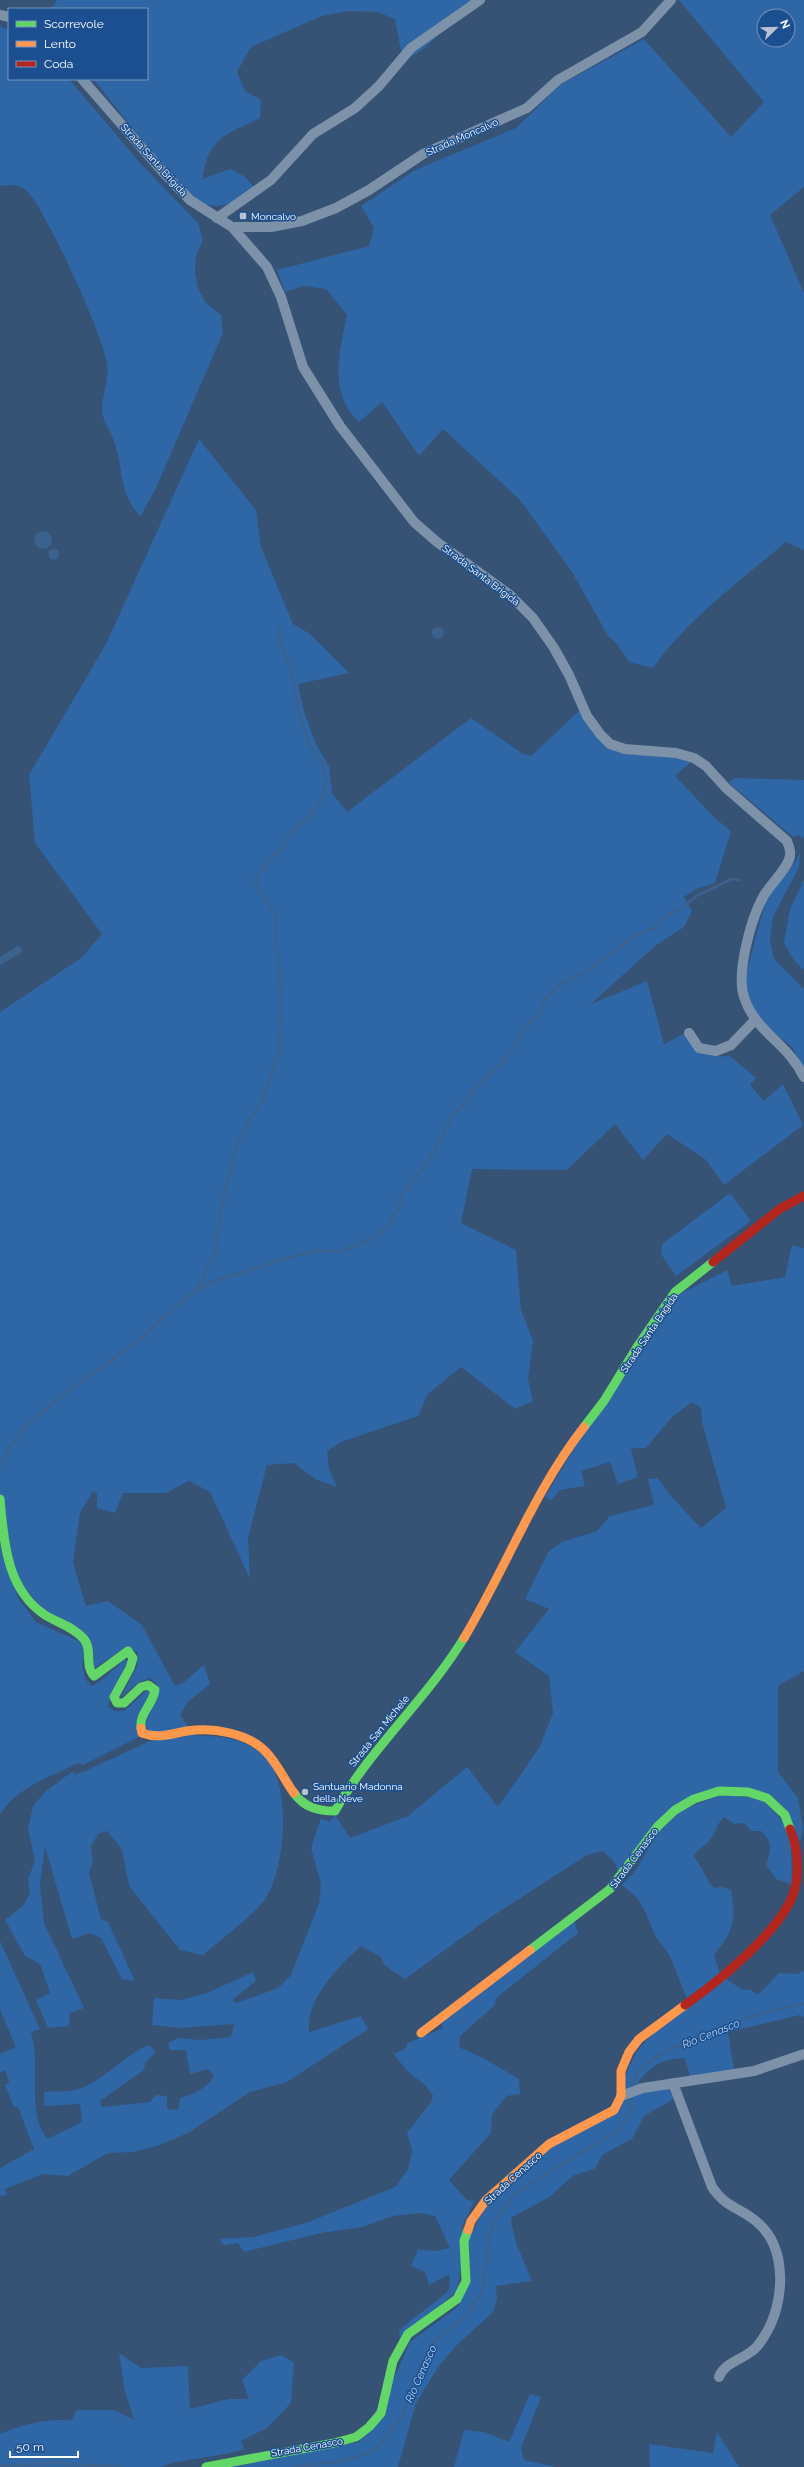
<svg xmlns="http://www.w3.org/2000/svg" width="804" height="2467" viewBox="0 0 804 2467" font-family="Raleway,sans-serif">
	<style>
		.green { fill: #2f66a5; fill-rule: evenodd }
		.water { fill: #3b618d }
		.lines { fill: none; stroke-linecap: round; stroke-linejoin: round }
		.stream { stroke: #3b618d; stroke-width: 2.5 }
		.street { stroke: #7d92a8; stroke-width: 10 }
		.fast { stroke: #63d668; stroke-width: 9 }
		.slow { stroke: #ff974d; stroke-width: 9 }
		.jam { stroke: #b3261e; stroke-width: 9 }
		.poi-dot { fill: #b9c2ce; stroke: #1b4f8f; stroke-width: 1.5 }
		.labels { text-anchor: middle; dominant-baseline: central; stroke-width: 3; stroke-linejoin: round; paint-order: stroke }
		.street-label { font-size: 10px; fill: #fff; stroke: #1b4f8f }
		.poi-label { font-size: 10px; fill: #fff; stroke: #1b4f8f; text-anchor: start }
		.water-label { font-size: 11px; font-style: italic; fill: #b5d3f5; stroke: #1b4f8f }
	</style>
	<rect width="100%" height="100%" fill="#365274"/>
	<path class="green" d="M57 0H476L422 50 403 62 395 19 377 12 349 11 322 16 251 47 237 72 245 91 261 100 260 118C225 136 210 135 202 179L230 169 244 176 256 189C241 199 226 209 208 205 184 199 114 103 93 79H147V9H51Z
		M679 0H804V187L770 215 804 293V550L786 542C740 581 688 619 653 668L629 662 618 645 608 636 572 572 520 500 443 429 419 456 382 402 359 422C328 393 339 353 347 315L326 289 304 286 285 292 277 270 369 246 374 228 361 206 415 170 516 128 560 85 644 39 731 137 764 102ZM764 16H788V40H764Z
		M0 26 9 30V79H69L141 164 198 223 203 240 196 256 195 273 198 289 206 303 221 315 223 333 156 488 140 517C117 487 125 474 114 441 111 432 102 420 102 410 102 395 109 380 107 365 105 339 46 211 28 192 20 184 10 184 0 186Z
		M199 439 256 510 261 547 293 624 310 634 349 673 298 684 304 712 316 744 329 766 332 793 347 812 471 718 523 754 531 756 580 710 593 734 609 748 676 757 692 761 675 776 715 818 731 831 715 883 696 889 684 897 692 911 684 927 655 946 591 1004 647 981 664 1044 686 1033C696 1055 708 1057 730 1056L756 1078 750 1085 764 1101 783 1084 803 1125 724 1185 705 1159 667 1134 643 1160 615 1124 567 1170 472 1169 461 1223 516 1250 521 1310 533 1341 528 1379 533 1401 515 1409 461 1367 428 1394 418 1416 341 1442 327 1451 329 1469 337 1487 315 1479 294 1463 267 1465 248 1538 250 1579 210 1492 189 1481 166 1493H123L115 1513 97 1508V1494L93 1491 80 1513 73 1563 86 1606 108 1601 142 1625 175 1686 184 1682 204 1665 210 1684 188 1702 180 1715 189 1728 152 1733 145 1726 158 1685 150 1678 139 1682 120 1698 137 1667 138 1652 126 1647 92 1670V1653L44 1610 16 1579 0 1498V1012L81 958 102 934 35 843 29 775 106 644Z
		M735 778 804 780V838L798 835 793 837 729 783Z
		M800 851 799 867 773 917 770 940 774 959 804 989V1067L792 1047 768 1028 757 1016 747 996 745 978 766 899 796 861Z
		M804 880V970L793 959 784 943 790 909Z
		M730 1193 751 1221 676 1276 661 1254 662 1244Z
		M792 1245 804 1248V1671L778 1686V1772L798 1798 803 1828 800 1842 768 1795 693 1796 619 1874 614 1861 602 1851 587 1855 485 1921 405 1979 384 1965 381 1957 361 1946C338 1967 306 1999 309 2032L361 2016 368 2029 287 2082 250 2092 188 2133 157 2146 133 2152 108 2153 68 2176 43 2174 5 2189 7 2195 0 2196V2168L34 2149 18 2107H14L5 2085 9 2082 5 2070 0 2073V2054L16 2047 0 2010V1941L40 2029 31 2032C39 2059 32 2088 37 2116 38 2123 43 2132 47 2139L82 2122 80 2104 44 2106V2092C54 2091 65 2092 75 2090 99 2085 124 2055 149 2045L156 2052 145 2063 144 2070 100 2101 102 2107 150 2102 156 2095 167 2096V2109L178 2110 180 2098C192 2095 209 2087 214 2076L208 2069 190 2074 186 2050H170L168 2043 179 2038 200 2040 231 2037 234 2024 180 2028 152 2025 154 1998 181 2000 207 1993 253 1972 256 1981 232 2000 237 2003 278 1988 291 1975 319 1903 321 1884 311 1848 321 1818 330 1822 335 1815 350 1838 408 1816 467 1767 498 1807 539 1748 553 1713 549 1676 515 1652 549 1609 525 1599 548 1552 562 1542 597 1531 610 1516 654 1505 648 1479 658 1478 669 1494 701 1528 726 1508 702 1422 701 1408 692 1402 672 1417 646 1448H631L638 1477 618 1484 610 1462 581 1471 585 1486 560 1490 551 1500 545 1497 575 1447 680 1294 727 1270 732 1286 785 1277Z
		M0 1542 18 1598 36 1622 81 1642 85 1655 82 1665 86 1680 92 1686 103 1679 124 1660 128 1661 110 1697 108 1707 115 1711H124L147 1690 151 1692 139 1737 83 1765 79 1763C52 1776 15 1788 0 1815Z
		M189 1735C219 1737 236 1735 261 1753 294 1777 286 1874 263 1902 248 1920 221 1939 203 1955L180 1950 129 1886 122 1849 107 1831 98 1834 91 1846 93 1862 89 1873 101 1919 108 1922 135 1981 122 1979 101 1938 90 1933 72 1939 45 1847 40 1885 44 1923 84 2008 70 2013 69 2026 48 2028 36 2000 50 1993 40 1964 25 1956 5 1920 23 1906 30 1893 28 1879 35 1861 28 1829 33 1806 46 1791 73 1771 74 1775 83 1772 150 1741Z
		M721 1795 760 1798 784 1822 791 1845 792 1885 776 1879 766 1865C771 1850 773 1842 761 1831H751L744 1823 734 1824 724 1817C716 1824 716 1834 709 1841 704 1847 695 1851 694 1857 703 1867 705 1878 714 1888L722 1887 731 1890C737 1921 733 1931 714 1955L720 1974 687 1999 670 1956 656 1937 643 1907 636 1897 622 1885 636 1870 655 1837 677 1812Z
		M574 1921 578 1933 496 1998 495 2005 460 2036 459 2047 485 2059 519 2079 520 2094 506 2096 492 2115 491 2133 449 2180 467 2200 474 2201 463 2225 462 2262 457 2291 400 2340 399 2331C415 2315 434 2305 449 2290L450 2278 448 2275 429 2285 425 2272 411 2266 418 2249 434 2251 450 2248 435 2216 419 2213 393 2216 362 2227 321 2233 244 2252 238 2243 224 2245 219 2239 253 2237 306 2223 395 2187 408 2169 412 2151 407 2133 431 2102 433 2095 425 2085 407 2071 394 2054 407 2048 406 2044 443 2028 441 2023Z
		M804 1971V2017L800 2015 728 2032 734 2070 690 2076 685 2058C663 2059 653 2064 639 2081L643 2093 669 2088 674 2099 644 2116 632 2139 602 2155 595 2169 574 2175 548 2198 512 2217 511 2221 516 2243 532 2281 496 2286 497 2299 493 2312 456 2346 439 2366 416 2403 398 2467H230L359 2442 397 2372 410 2342 459 2306 468 2241 487 2203 550 2147 614 2114C620 2094 625 2071 636 2053 655 2026 698 1999 725 1978L741 1989 751 1990 758 1995 779 1973 797 1974Z
		M119 2353 141 2368 188 2366 190 2409 228 2399H249L242 2380 261 2361 282 2355 294 2363 291 2403 267 2428 241 2441 244 2449 231 2453 171 2463 162 2467H0V2434C24 2424 46 2419 72 2420L77 2410H113L134 2419 125 2392Z
		M530 2394 541 2397 521 2448 524 2460 557 2467H454L464 2430 484 2432 509 2442Z
		M717 2432 739 2467H650L649 2444 713 2453Z"/>
	<path class="water" d="M34 540a9 9 0 1 1 18 0a9 9 0 1 1-18 0Z
		M48.5 554a5.5 5.5 0 1 1 11 0a5.5 5.5 0 1 1-11 0Z
		M432 633a6 6 0 1 1 12 0a6 6 0 1 1-12 0Z
		M19 945 23 952 0 965V957Z"/>
	<g class="lines">
		<path class="stream" d="M238 1274 290 1257 318 1251H341L369 1240 378 1234 388 1225 400 1206 401 1195 430 1159 451 1119 484 1079 501 1064 513 1049 524 1029 536 1018 543 1002 562 983 584 973 638 934 654 928 662 918 681 909 696 896 732 879 740 880
			M197 1289 216 1250 221 1208 234 1156 245 1126 262 1101 278 1058 282 991 278 971 276 916 255 882 261 869 283 847 289 835 313 813 322 800 326 782 323 763 310 746 299 716 292 671 278 634 279 628
			M0 1468C14 1419 93 1376 132 1345 154 1328 174 1306 197 1290 208 1282 224 1278 236 1274
			M632 2086C635 2077 639 2069 647 2063 683 2039 761 2010 804 2004
			M0 2466 54 2463 125 2467
			M291 2467 341 2461 366 2454 377 2448 400 2420 421 2365 433 2342 462 2319 482 2293 491 2227 514 2194 617 2131 629 2115 632 2098"/>
		<path class="street" d="M0 15 9 17
			M82 79 163 172 190 200 232 227 267 267 281 297 303 367 340 426 414 522 437 542 510 595 533 618 554 648 569 675 587 716 600 734 610 744 625 749 676 753 694 758 706 766 726 788 787 841C790 849 792 854 788 862 782 874 770 885 763 897 751 919 736 973 744 997 755 1032 788 1043 804 1077
			M217 218 271 180 313 134 355 108 379 86 411 48 480 0
			M232 227H271L302 221 336 208 369 190 423 154 527 108 558 80 642 32 671 0
			M689 1033 699 1048 716 1051 731 1045 755 1020
			M673 2083 712 2187C726 2208 739 2207 757 2222 788 2248 785 2303 765 2335 761 2342 756 2349 749 2353 738 2361 724 2364 719 2377
			M621 2096 643 2088 754 2071 804 2054"/>
		<path class="fast" d="M584 1427 604 1401 637 1347 675 1292 713 1262
			M0 1499C4 1541 6 1589 45 1615 58 1623 74 1627 84 1639 93 1650 84 1665 94 1676L128 1651 133 1658 130 1668 114 1697 117 1703H124L141 1687 148 1685 155 1690C153 1704 139 1714 141 1728
			M294 1793C305 1808 318 1811 335 1811 371 1748 426 1700 464 1638
			M530 1950 610 1889 658 1826 675 1810 694 1799 719 1791 748 1792 767 1798 785 1815 790 1829
			M206 2467 334 2443 356 2437 369 2427 381 2413 393 2361 408 2334 457 2299 466 2281 464 2241 468 2230"/>
		<path class="slow" d="M464 1638C506 1568 534 1491 584 1427
			M141 1728 142 1733C158 1739 170 1734 187 1731 213 1727 249 1733 267 1753 278 1765 285 1781 294 1793
			M421 2033 530 1950
			M468 2230 471 2221 486 2200 549 2144 614 2110 621 2096V2071L629 2052 639 2039 685 2005"/>
		<path class="jam" d="M713 1262 781 1208 804 1196
			M685 2005C719 1981 778 1933 793 1895 800 1875 798 1847 790 1829"/>
	</g>
	<g class="poi-dot">
		<rect x="239" y="212" width="8" height="8" rx="2"/>
		<circle cx="305" cy="1792" r="4"/>
	</g>
	<g class="labels">
		<g class="street-label">
			<text transform="translate(462 137) rotate(-24)">Strada Moncalvo</text>
			<text transform="translate(154 160) rotate(48)">Strada Santa Brigida</text>
			<text transform="translate(481 575) rotate(37)">Strada Santa Brigida</text>
			<text transform="translate(649 1333) rotate(-56)">Strada Santa Brigida</text>
			<text transform="translate(379 1731) rotate(-51)">Strada San Michele</text>
			<text transform="translate(634 1858) rotate(-53)">Strada Cenasco</text>
			<text transform="translate(513 2178) rotate(-42)">Strada Cenasco</text>
			<text transform="translate(307 2447) rotate(-10)">Strada Cenasco</text>
		</g>
		<g class="poi-label">
			<text x="251" y="216">Moncalvo</text>
			<text x="313" y="1786">Santuario Madonna<tspan x="313" dy="12">della Neve</tspan></text>
		</g>
		<g class="water-label">
			<text transform="translate(711 2034) rotate(-22)">Rio Cenasco</text>
			<text transform="translate(421 2374) rotate(-66)">RIo Cenasco</text>
		</g>
	</g>
	<rect x="8" y="8" width="140" height="72" fill="#1b4f8f" stroke="#7695bc"/>
	<rect x="16" y="21" width="20" height="6" fill="#63d668" stroke="#7695bc"/>
	<text x="44" y="28" font-size="12" fill="#ffffff">Scorrevole</text>
	<rect x="16" y="41" width="20" height="6" fill="#ff974d" stroke="#7695bc"/>
	<text x="44" y="48" font-size="12" fill="#ffffff">Lento</text>
	<rect x="16" y="61" width="20" height="6" fill="#b3261e" stroke="#7695bc"/>
	<text x="44" y="68" font-size="12" fill="#ffffff">Coda</text>
	<g transform="translate(776 28) rotate(67)"><circle r="19" fill="#1b4f8f" stroke="#7695bc"/>
	<path d="M0-3L7 15L0 10L-7 15Z" fill="#b9c2ce"/>
	<text y="-6" font-size="11" font-weight="bold" text-anchor="middle" fill="#ffffff">N</text>
	</g>
	<path d="M10 2451v6h68v-6" fill="none" stroke="#ffffff" stroke-width="2"/>
	<text x="16" y="2451" font-size="12" fill="#ffffff" stroke="#1b4f8f" stroke-width="3" paint-order="stroke">50 m</text>
</svg>
